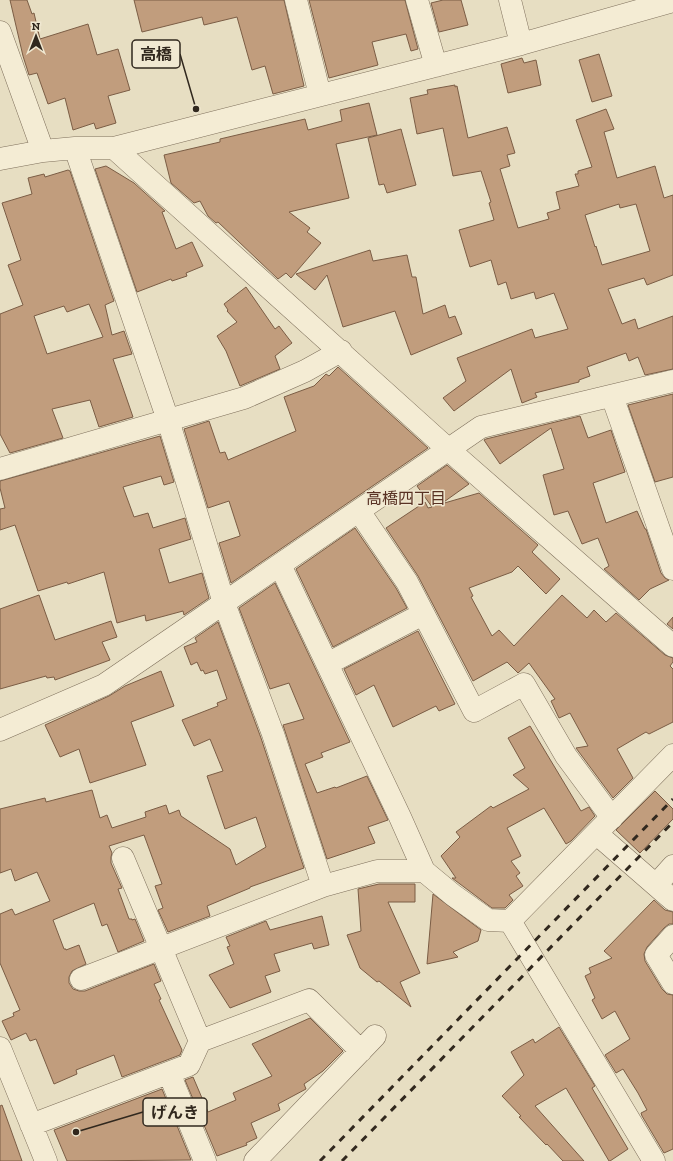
<svg xmlns="http://www.w3.org/2000/svg" width="673" height="1161" viewBox="0 0 673 1161" font-family="'Zilla Slab','Noto Sans JP',serif">
	<style>
		.building { fill: #c19d7d; stroke: #7b5d45; fill-rule: evenodd }
		.lines { fill: none; stroke-linecap: round; stroke-linejoin: round }
		.minor-casing { stroke: #7f705c; stroke-width: 23 }
		.minor { stroke: #f4ecd4; stroke-width: 22 }
		.rail { stroke: #31281e; stroke-width: 3; stroke-dasharray: 7 7; stroke-linecap: butt }
		.labels { text-anchor: middle; dominant-baseline: central; stroke-width: 3; stroke-linejoin: round; paint-order: stroke }
		.neighbourhood-label { font-size: 16px; fill: #583123; stroke: #f0e8d1 }
		.leader { fill: none; stroke: #31281e; stroke-width: 1.5 }
		.callout-dot { fill: #31281e; stroke: #f0e8d1; stroke-width: 1.5 }
		.callout { fill: #f0e8d1; stroke: #31281e; stroke-width: 1.5 }
		.callout-label { font-size: 16px; text-anchor: middle; font-weight: bold; fill: #31281e }
	</style>
	<rect width="100%" height="100%" fill="#e7dec2"/>
	<path class="building" d="M10 0H27L32 14 34 13 40 39 88 24 97 55 118 49 130 90 108 96 116 123 96 129 94 123 73 130 65 98 48 104 37 73 29 75 23 56Z
		M134 0H284L304 86 273 94 265 66 252 70 237 17 204 25 202 17 142 32Z
		M309 0H405L418 49 411 51 406 34 372 42 378 65 329 78Z
		M443 0H461L468 25 439 32 431 3Z
		M599 54 612 96 592 102 579 60Z
		M522 58 524 63 536 60 541 85 508 93 501 64Z
		M455 85V87L457 86 468 138 507 127 515 153 507 155 510 166 500 169 518 228 549 219 547 213 560 209 556 192 579 186 575 174H578V171L592 167 576 120 606 109 614 129 604 132 617 178 655 166 664 198 673 195V275L647 285 644 278 608 289 622 324 635 319 638 329 673 316V369L645 375 638 357 629 361 626 353 587 367 590 376 579 380V382L535 393 537 397 522 403 511 369 454 411 443 398 466 381 457 358 532 329 535 338 568 329 554 293 536 299 534 292 511 299 506 282 498 285 491 260 470 267 459 230 494 220 489 203 491 202 481 171 453 176 443 128 417 134 410 98 428 94 427 90ZM619 204 620 208 636 204 650 251 602 265 596 246 595 247 585 215Z
		M369 103 377 135 336 144 349 198 289 212 310 228 307 232 321 243 291 278 286 273 278 279 218 222 216 223 208 216 200 201 194 203 171 183 164 155 220 142V139L305 119 308 130 342 121 340 110Z
		M401 129 416 185 387 193 384 184 379 185 368 138Z
		M106 166 134 183 165 211 162 212 176 249 192 242 203 266 186 273 187 276 172 281 171 279 137 292 95 169Z
		M68 170 70 171 114 301 105 305 112 335 124 331 132 354 113 359 133 417 99 427 90 400 52 409 63 438 10 453 0 434V314L23 305 8 265 21 260 2 203 32 194 28 178 44 174 45 177ZM89 304 103 337 47 354 34 316 64 306 67 312Z
		M370 250 373 261 407 255 412 277H416L423 314 445 305 449 318 455 316 462 334 411 355 395 311 343 327 327 275 315 290 296 274Z
		M246 287 275 329 279 326 292 343 275 356 280 369 240 386 226 351 217 336 237 322 227 311 228 310 224 304Z
		M338 367 428 448 231 583 219 543 240 536V535L229 501 208 508 184 429 209 421 220 453 225 452 228 460 296 431 284 397 314 386 326 374 329 376Z
		M673 394V477L655 482 628 405Z
		M580 416 588 438 611 430 625 472 593 483 606 523 637 511 645 529H646L661 573 665 578 669 580 650 589 639 600 604 569 609 566 598 538 582 544 568 511 554 515 543 475 564 469 551 428 500 464 484 440 486 439Z
		M160 436 174 482 164 485 161 476 123 487 134 517 148 513 153 528 185 518 191 539 159 549 169 583 202 573 209 598 184 615 183 611 146 621 145 615 117 623 104 572 68 584 67 582 38 591 15 525 0 530V509L5 508 0 488V481Z
		M447 465 469 484 441 504 479 493 538 545 532 552 560 579 546 594 518 566 512 572 469 588 473 596 471 597 492 636 499 630 514 646 562 595 587 618 594 610 606 622 616 613 665 655 673 658V662L670 666 673 669V722L649 734 646 732 617 749 633 778 613 798 576 748 588 746 570 713 559 718 551 701 555 699 529 663 518 673 507 662 473 681 418 576 386 528 425 502 428 508 432 507 417 486Z
		M355 528 396 588 407 608 333 647 296 569Z
		M275 583 350 742 321 753 323 757 305 764 317 793 335 787 336 788 367 776 388 820 368 827 375 843 327 859 283 725 304 719 289 683 270 689 239 608Z
		M39 595 55 640 111 621 117 637 102 642 110 660 55 680 54 677 47 678 46 676 0 689V609Z
		M673 617V629L667 624Z
		M218 622 261 738 304 868 250 887V888L207 906 210 916 168 932 158 910 163 908 155 886 162 884 144 835 109 846 112 853 111 857V863L122 888 118 889 129 919H132V920L135 919 144 941 118 952 107 924 102 926 94 903 53 920 64 949H66V950L79 945 86 964 72 971 69 977V983L73 989 79 991H85L154 964 161 981 154 984 161 999 159 1000 182 1050 180 1055 122 1077 114 1055 76 1070 77 1074 54 1084 36 1039 30 1041 26 1033 11 1040 2 1021 14 1016 13 1013 20 1010 0 963V914L12 909 15 915 50 901 37 872 15 881 11 869 0 873V809L45 798 46 802 92 790 100 818 107 815 112 828 146 817 145 812 166 805 169 814 179 810 181 816 230 849 236 865 266 847 256 817 225 829 207 776 223 771 210 739 194 746 182 720 218 706 217 703 227 699 217 670 205 674 203 670 201 671 197 662 191 665 184 647 197 642 195 638Z
		M418 631 455 704 439 711 436 706 393 727 374 685 356 695 344 669Z
		M161 671 174 706 131 722 146 765 90 783 79 749 60 757 45 725 109 696 125 686Z
		M530 726 581 811 589 807 595 816 571 841 566 844 544 808 507 828 521 856 511 861 520 873 516 876 523 886 509 895 513 900 505 908H492L452 878H456L441 856 460 837 456 832 491 806 493 808 529 789 513 775 525 768 508 738Z
		M655 791 673 809V819L640 853 616 830Z
		M379 884H415V902H388L420 973 400 982 411 1007 379 981 377 982 360 968 347 935 361 931 358 889Z
		M433 894 481 930 478 941 453 952 458 957 427 964Z
		M654 900 665 910 673 912V924H669L664 928 647 947 644 954 645 961 662 989 667 994 673 995V1149L664 1153 642 1116 641 1113 647 1110 638 1093 623 1069 616 1073 605 1055 630 1039 615 1011 602 1019 592 1000 595 998 585 976 591 973 589 968 612 958 604 951Z
		M322 916 329 945 314 949 312 943 274 954 280 971 265 976 271 992 230 1008 209 975 234 964 227 947 230 946 226 937 266 921 270 930Z
		M310 1018 343 1051 323 1071 304 1084 306 1089 278 1104 280 1110 251 1123 257 1138 246 1143 247 1145 217 1156 185 1080 193 1077 208 1112 236 1100 233 1093 272 1076 252 1044Z
		M559 1027 595 1086 592 1088 628 1149 610 1161H609L566 1088 535 1106 584 1161H563L547 1144 546 1145 519 1117 521 1116 502 1096 524 1075 511 1052 533 1039 535 1043Z
		M162 1089 191 1160 67 1161 54 1130Z
		M2 1105 22 1161H0V1106Z"/>
	<g class="lines">
		<defs>
			<path id="minor" d="M296 0 320 95
				M417 0 436 66
				M510 0 521 44
				M0 32 43 151
				M75 148 168 420 224 603 273 734 323 886
				M114 148 449 450 673 646
				M0 159 43 151 75 148H114L521 44 673 1
				M612 396 673 569
				M0 469 244 398 305 371 341 351
				M359 511 407 582 474 711 524 684 566 756 612 818
				M280 565 400 817 424 871
				M327 664 423 614
				M0 730 104 685 481 427 673 381
				M597 834 673 900
				M656 885 673 866
				M510 921 673 755
				M673 936 656 955 673 983
				M81 979 323 886 377 871H424L453 895 488 920 510 921 654 1161
				M200 1041 309 1000 361 1051
				M0 1048 46 1161
				M169 1073 205 1161
				M31 1125 189 1065 200 1041 123 858
				M255 1161 375 1036"/>
		</defs>
		<use href="#minor" class="minor-casing"/>
		<use href="#minor" class="minor"/>
		<path class="rail" d="M320 1161 673 799
			M342 1161 673 822"/>
	</g>
	<g class="labels">
		<g class="neighbourhood-label">
			<text x="406" y="498">高橋四丁目</text>
		</g>
	</g>
	<path class="leader" d="M196 109L180 54M76 1132L143 1112"/>
	<g class="callout-dot">
		<circle cx="196" cy="109" r="4"/>
		<circle cx="76" cy="1132" r="4"/>
	</g>
	<g class="callout">
		<rect x="132" y="40" width="48" height="28" rx="4"/>
		<rect x="143" y="1098" width="64" height="28" rx="4"/>
	</g>
	<g class="callout-label">
		<text x="156" y="60">高橋</text>
		<text x="175" y="1118">げんき</text>
	</g>
	<g transform="translate(36 36)" stroke="#f0e8d1" stroke-width="3" paint-order="stroke">
	<path d="M0-3L7 15L0 10L-7 15Z" fill="#31281e"/>
	<text y="-6" font-size="11" font-weight="bold" text-anchor="middle" fill="#31281e">N</text>
	</g>
</svg>
